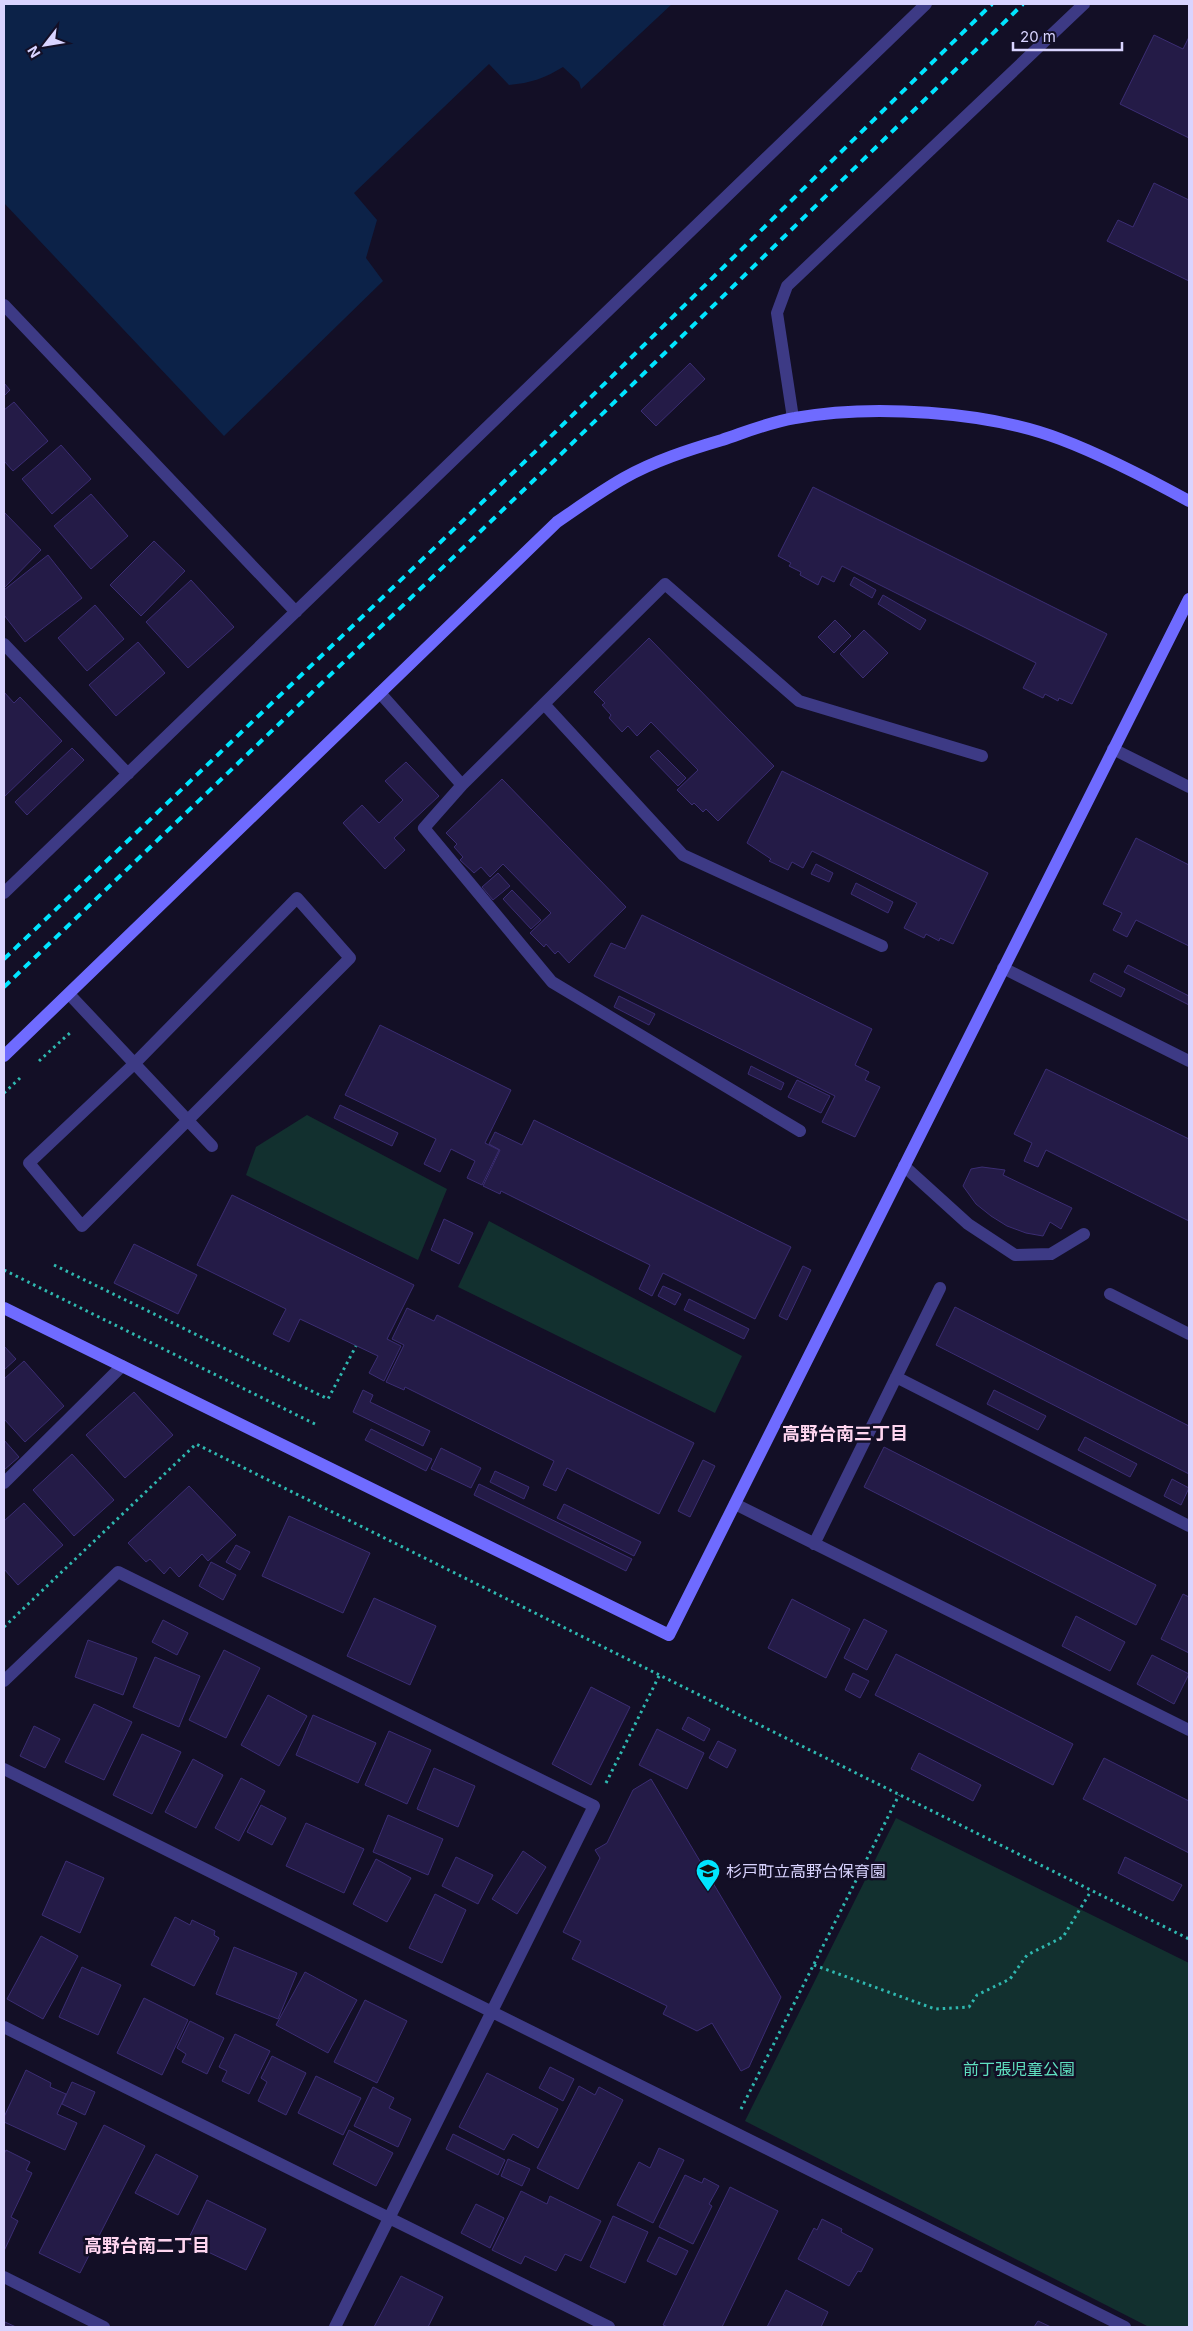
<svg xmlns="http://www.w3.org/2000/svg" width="1193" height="2331" viewBox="0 0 1193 2331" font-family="Inter,'Noto Sans JP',sans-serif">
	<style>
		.green { fill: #12302f }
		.water { fill: #0c2248 }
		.building { fill: #241b47; stroke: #3b2d73 }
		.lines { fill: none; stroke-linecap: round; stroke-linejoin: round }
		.path { stroke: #2fb8b0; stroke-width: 3; stroke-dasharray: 2.5 4; stroke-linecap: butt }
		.lane { stroke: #3d3a85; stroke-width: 12 }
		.street { stroke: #3d3a85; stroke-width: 12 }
		.secondary { stroke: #6f6bff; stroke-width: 12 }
		.rail { stroke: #00e5ff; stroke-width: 4; stroke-dasharray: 8 6; stroke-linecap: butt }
		.labels { text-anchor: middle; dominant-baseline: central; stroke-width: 5; stroke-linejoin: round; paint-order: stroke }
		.poi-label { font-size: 16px; fill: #d9d4ff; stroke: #130f26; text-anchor: start }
		.park-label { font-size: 16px; fill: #5fe0c0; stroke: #130f26 }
		.neighbourhood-label { font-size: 18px; font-weight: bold; fill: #ffd6f0; stroke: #130f26 }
	</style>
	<rect width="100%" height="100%" fill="#130f26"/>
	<path class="green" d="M307 1115 447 1189 418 1260 246 1175 256 1147Z
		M489 1221 742 1356 715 1413 458 1287Z
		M896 1818 1189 1963V2327H1149L745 2121Z"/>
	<path class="water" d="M4 4H672L581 89 579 82 563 67C545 78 531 83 509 85L489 64 354 193 377 220 366 258 383 281 224 436 4 203Z"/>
	<path class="building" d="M1154 35 1183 49 1189 37V138L1120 104Z
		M1154 183 1189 200V281L1107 241 1118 220 1133 227Z
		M690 363 705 379 656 426 641 411Z
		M4 383 10 390 4 396Z
		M14 402 48 441 13 471 4 461V410Z
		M61 445 91 479 52 514 22 479Z
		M813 487 1107 634 1072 704 1059 698 1058 701 1045 694 1043 698 1023 688 1036 663 842 566 834 582 822 576 818 585 800 575 801 572 789 566 791 563 778 556Z
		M91 494 128 536 91 569 54 526Z
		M4 512 41 550 5 587 4 585Z
		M154 541 185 571 141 616 110 585Z
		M48 555 82 598 25 642 4 615V590Z
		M854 577 876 590 872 598 850 585Z
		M191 580 234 627 188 668 146 622Z
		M883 595 926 620 920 630 878 604Z
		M95 605 124 639 87 671 58 638Z
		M835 620 851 636 834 653 818 637Z
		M864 630 888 653 863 678 840 654Z
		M649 638 774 766 718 821 706 809 703 812 694 803 692 805 677 790 698 770 651 722 637 736 628 726 622 732 609 718 611 715 602 705 605 703 594 692Z
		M138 642 165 673 116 716 89 685Z
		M4 692 14 703 20 697 62 741 4 797Z
		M72 748 84 760 27 815 15 802Z
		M658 750 686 778 678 786 650 757Z
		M406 762 439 796 394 838 405 850 385 869 343 823 362 805 379 823 403 800 385 781Z
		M782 771 988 873 953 944 940 938 939 941 926 934 924 938 904 928 917 903 812 851 803 868 792 862 788 870 769 861 771 859 747 843Z
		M502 779 626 907 569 963 558 951 555 954 546 944 544 947 530 933 551 913 503 864 490 877 481 867 474 873 460 860 463 857 454 847 457 844 446 833Z
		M1136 838 1189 865V946L1136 920 1127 937 1113 930 1122 913 1103 904Z
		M816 864 833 873 829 882 811 874Z
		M498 873 510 886 493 900 482 887Z
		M856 883 893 902 888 913 851 894Z
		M512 890 541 920 531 929 503 899Z
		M642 915 872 1029 855 1065 869 1072 865 1080 880 1087 855 1137 822 1122 835 1096 594 976 611 943 625 949Z
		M1128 965 1189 996V1005L1124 972Z
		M1094 973 1125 989 1121 997 1090 981Z
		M619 996 655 1014 649 1025 614 1007Z
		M380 1025 511 1090 485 1143 499 1150 482 1185 467 1178 475 1161 451 1149 440 1172 424 1164 436 1139 345 1095Z
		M751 1066 784 1083 781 1090 748 1074Z
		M1046 1069 1189 1139V1221L1046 1150 1038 1167 1024 1161 1032 1143 1014 1134Z
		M797 1080 830 1096 821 1113 788 1097Z
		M340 1105 398 1133 392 1146 334 1118Z
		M534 1120 791 1247 755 1319 663 1273 652 1296 639 1289 650 1265 501 1191 500 1194 483 1186 500 1150 489 1144 495 1132 522 1145Z
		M982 1167 1005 1170 1003 1175 1072 1208 1061 1229 1050 1222 1043 1236 1026 1233 1007 1226 991 1216 976 1204 963 1186 971 1169Z
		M232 1195 414 1285 387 1339 401 1346 384 1381 369 1373 378 1356 300 1319 289 1342 273 1334 286 1309 197 1265Z
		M444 1219 473 1233 459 1264 431 1250Z
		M134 1244 197 1275 178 1314 114 1283Z
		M803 1266 811 1270 787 1320 779 1316Z
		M663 1286 681 1294 675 1305 658 1296Z
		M689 1299 749 1329 744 1339 684 1310Z
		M955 1307 1189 1426V1474L936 1345Z
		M407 1308 434 1321 437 1315 694 1443 659 1514 567 1468 556 1491 543 1485 554 1461 405 1387 404 1390 386 1382 404 1345 392 1339Z
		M4 1346 16 1359 4 1370Z
		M24 1361 64 1406 25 1442 4 1419V1379Z
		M363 1390 373 1395 370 1402 430 1431 423 1446 353 1412Z
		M994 1390 1046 1416 1038 1430 987 1404Z
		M134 1392 173 1435 125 1478 86 1435Z
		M371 1429 432 1459 426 1471 365 1440Z
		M1085 1437 1137 1464 1130 1477 1078 1450Z
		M4 1440 19 1457 4 1470Z
		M884 1447 1156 1585 1136 1625 864 1487Z
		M441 1448 481 1468 471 1488 431 1469Z
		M72 1454 114 1500 74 1536 33 1490Z
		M703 1460 715 1466 690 1517 678 1511Z
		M495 1471 529 1487 524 1499 490 1482Z
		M1172 1479 1189 1488 1181 1505 1164 1496Z
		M479 1484 632 1559 626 1571 474 1495Z
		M189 1486 236 1535 208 1561 202 1554 179 1577 170 1567 164 1574 150 1559 146 1562 128 1543Z
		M24 1503 63 1545 18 1585 4 1569V1521Z
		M564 1504 641 1542 634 1556 557 1518Z
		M289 1516 370 1553 343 1613 262 1576Z
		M236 1545 250 1552 240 1570 226 1562Z
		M211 1562 236 1575 223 1600 199 1586Z
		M1183 1594 1189 1597V1653L1161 1639Z
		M374 1598 436 1626 410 1685 347 1656Z
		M792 1599 850 1629 826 1678 768 1648Z
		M1076 1616 1125 1642 1110 1671 1062 1646Z
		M864 1619 887 1631 867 1670 844 1658Z
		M163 1620 188 1633 177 1655 152 1642Z
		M88 1640 137 1658 123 1695 75 1677Z
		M224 1650 260 1668 226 1738 189 1720Z
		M896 1654 1073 1744 1053 1785 875 1695Z
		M1152 1655 1189 1674 1174 1704 1137 1684Z
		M155 1657 200 1676 179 1727 133 1707Z
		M853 1673 869 1681 860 1698 845 1690Z
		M591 1687 630 1707 591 1785 552 1764Z
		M268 1695 307 1716 279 1766 241 1745Z
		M94 1704 132 1722 104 1780 65 1762Z
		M313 1715 376 1743 358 1783 296 1755Z
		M688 1717 710 1729 704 1741 682 1729Z
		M34 1726 60 1739 45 1768 20 1756Z
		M657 1729 704 1753 687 1789 639 1765Z
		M389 1731 431 1750 407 1804 365 1785Z
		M142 1734 181 1752 152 1814 113 1795Z
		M718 1741 736 1750 727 1768 709 1758Z
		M919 1753 981 1785 973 1801 911 1769Z
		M1104 1758 1189 1801V1853L1083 1799Z
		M193 1759 223 1775 196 1828 165 1812Z
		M434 1768 475 1786 458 1827 417 1809Z
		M241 1778 265 1791 239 1841 215 1828Z
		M651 1779 781 1997 749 2067 741 2071 712 2023 697 2031 663 2014 667 2006 572 1959 581 1941 563 1932 600 1858 595 1850 607 1843 633 1790Z
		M261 1805 286 1818 272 1845 247 1832Z
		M388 1815 443 1839 428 1875 373 1852Z
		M306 1823 364 1849 344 1893 286 1866Z
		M523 1851 546 1867 517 1914 492 1899Z
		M456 1857 493 1875 478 1904 442 1886Z
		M1125 1857 1182 1885 1173 1901 1118 1873Z
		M376 1859 411 1878 387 1922 353 1904Z
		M66 1861 104 1878 80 1933 42 1915Z
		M435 1894 466 1910 442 1963 409 1948Z
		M175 1917 190 1925 192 1920 215 1931 214 1935 219 1938 194 1986 151 1965Z
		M41 1936 78 1956 43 2019 7 1999Z
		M234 1947 297 1973 278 2019 216 1994Z
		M82 1967 121 1985 98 2035 59 2017Z
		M305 1972 357 2000 328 2053 276 2025Z
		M144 1998 188 2020 162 2075 117 2053Z
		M365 2000 407 2021 377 2083 334 2062Z
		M190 2021 224 2038 207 2074 182 2062 186 2054 177 2048Z
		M235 2034 270 2051 249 2094 222 2081 227 2071 219 2067Z
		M272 2056 306 2073 286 2115 258 2101 267 2082 261 2078Z
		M550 2067 574 2079 563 2101 539 2088Z
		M26 2070 51 2083 50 2087 66 2094 57 2114 77 2123 65 2150 4 2122V2117Z
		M487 2073 558 2109 538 2148 513 2134 504 2150 459 2127Z
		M316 2076 361 2098 343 2135 298 2113Z
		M72 2082 95 2092 85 2115 62 2104Z
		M579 2086 595 2095 599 2087 623 2100 578 2189 537 2168Z
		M373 2087 394 2098 389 2108 411 2119 398 2147 354 2126Z
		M104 2125 145 2146 80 2273 39 2253Z
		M349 2130 393 2153 376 2186 333 2164Z
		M453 2134 505 2160 498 2175 446 2149Z
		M659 2148 684 2160 653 2223 617 2205 639 2162 650 2168Z
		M6 2150 30 2162 26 2170 32 2173 11 2217 18 2221 4 2251V2154Z
		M156 2154 198 2176 178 2215 135 2193Z
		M508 2159 530 2169 522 2186 501 2176Z
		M685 2175 702 2183 704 2178 719 2186 709 2204 712 2206 693 2244 659 2227Z
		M730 2187 778 2211 722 2327H668L663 2325Z
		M521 2191 547 2204 550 2196 601 2221 581 2261 565 2254 556 2271 525 2256 521 2264 492 2250Z
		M207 2200 266 2229 246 2270 187 2242Z
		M476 2204 504 2218 490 2248 461 2233Z
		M613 2216 648 2232 625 2283 590 2267Z
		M822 2219 842 2229 841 2232 873 2249 861 2272 858 2271 849 2286 798 2259 814 2228 817 2230Z
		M659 2237 688 2251 676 2275 647 2261Z
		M401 2276 443 2297 428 2327H374Z
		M786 2290 828 2312 821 2327H767Z
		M1038 2321 1051 2327H1034Z
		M5 2322 16 2327H4Z"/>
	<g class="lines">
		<path class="path" d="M39 1061 72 1031
			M4 1093 20 1078
			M54 1265 328 1399 356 1346
			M4 1270 315 1424
			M4 1627 196 1444 1189 1939
			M606 1783 659 1676
			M814 1965 935 2009 969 2007 977 1995 1010 1979 1027 1955 1063 1937 1091 1891
			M741 2109 899 1795"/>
		<path class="lane" d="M380 693 462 785
			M544 704 683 855 882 946
			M1113 749 1189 787
			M297 898 350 958 82 1226 29 1163 134 1064Z
			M1003 968 1189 1061
			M69 994 212 1146
			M800 1131 552 982 424 828 462 785 665 584 799 701 982 756
			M904 1166 968 1224 1015 1255 1051 1254 1084 1234
			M1110 1294 1189 1334
			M896 1377 1189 1526
			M735 1504 1189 1730
			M814 1544 940 1288"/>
		<path class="street" d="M4 305 296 612
			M793 418 777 313 787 286 1084 4
			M4 644 128 774
			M4 893 926 4
			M4 1483 122 1366
			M4 1681 118 1572 594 1806 335 2327
			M4 1769 1125 2327
			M4 2027 609 2327
			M4 2277 104 2327"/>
		<path class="secondary" d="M4 1056 557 522C579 507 601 491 624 478 654 461 688 450 722 440 746 432 770 422 795 418 871 404 987 411 1060 439 1105 456 1147 478 1189 501
			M4 1308 669 1635 1189 599"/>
		<path class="rail" d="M4 959 539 448 992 4
			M4 987 555 460 1023 4"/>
	</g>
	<defs>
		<symbol id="school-pin" viewBox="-11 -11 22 30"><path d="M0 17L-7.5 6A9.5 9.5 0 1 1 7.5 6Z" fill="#00e5ff" stroke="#130f26"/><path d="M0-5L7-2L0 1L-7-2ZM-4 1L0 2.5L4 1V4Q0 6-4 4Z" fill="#111"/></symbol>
	</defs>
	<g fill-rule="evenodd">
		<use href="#school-pin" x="694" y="1857" width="28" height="38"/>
	</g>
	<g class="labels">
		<g class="poi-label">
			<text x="726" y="1871">杉戸町立高野台保育園</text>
		</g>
		<g class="park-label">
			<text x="1019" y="2069">前丁張児童公園</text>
		</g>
		<g class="neighbourhood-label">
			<text x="845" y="1433">高野台南三丁目</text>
			<text x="147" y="2245">高野台南二丁目</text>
		</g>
	</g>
	<rect width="1193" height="2331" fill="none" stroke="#d9d4ff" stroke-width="10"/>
	<g transform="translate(45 45) rotate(239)" stroke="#130f26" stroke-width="4" paint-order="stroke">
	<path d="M0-4L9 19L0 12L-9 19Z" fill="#d9d4ff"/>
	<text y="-8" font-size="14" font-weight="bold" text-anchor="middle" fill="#d9d4ff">N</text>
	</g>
	<path d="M1013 42v8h109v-8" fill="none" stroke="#d9d4ff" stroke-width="2.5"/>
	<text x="1020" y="42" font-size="15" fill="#d9d4ff" stroke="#130f26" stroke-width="4" paint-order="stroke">20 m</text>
</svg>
